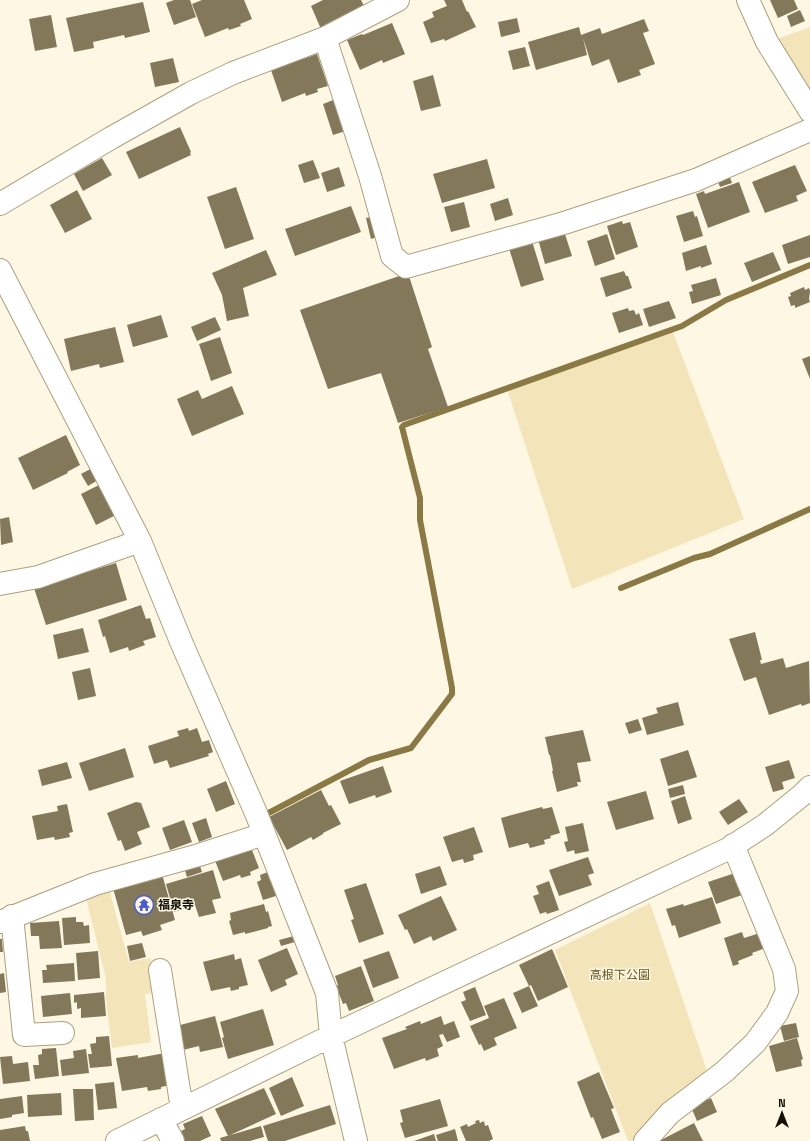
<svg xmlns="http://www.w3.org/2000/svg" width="810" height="1141" viewBox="0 0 810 1141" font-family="'Space Grotesk','Noto Sans JP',sans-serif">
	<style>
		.green { fill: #f3e4b9 }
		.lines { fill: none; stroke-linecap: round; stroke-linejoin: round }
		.stream { stroke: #8a7944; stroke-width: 6 }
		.building { fill: #83785a }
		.minor-casing { stroke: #aba080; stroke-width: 24 }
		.minor { stroke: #fff; stroke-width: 22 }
		.labels { text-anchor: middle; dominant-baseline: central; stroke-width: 3; stroke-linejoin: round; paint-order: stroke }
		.poi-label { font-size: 12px; font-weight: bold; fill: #141005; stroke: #fef7e3; text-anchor: start }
		.park-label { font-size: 12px; fill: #665620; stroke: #fef7e3 }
	</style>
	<rect width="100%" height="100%" fill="#fef7e3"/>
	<path class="green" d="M810 27V88L777 39Z
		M672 330 744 519 572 589 507 389Z
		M108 885 129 962 150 958 155 971 158 992 145 994 151 1042 112 1048 106 1000V979L85 894Z
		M650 903 708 1074 652 1118 632 1141H628L555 950Z"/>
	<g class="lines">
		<path class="stream" d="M621 588 694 558 710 554 810 509
			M261 817 369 760 411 748 452 694V688L420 520V498L402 427 404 425 682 326 726 300 810 265"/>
	</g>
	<path class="building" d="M174 0H190L196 17 174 25 166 3Z
		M202 0H244L252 19 240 24 241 26 229 30 228 28 205 37 192 4Z
		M323 0H361L365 8 321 29 311 6Z
		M444 0H462L467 12 468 11 476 27 445 41 444 39 431 43 423 22 434 17 432 12 447 6Z
		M770 0H794L798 9 778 18Z
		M143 2 150 32 125 38 124 35 93 42 94 48 74 52 66 18Z
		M800 10 805 21 791 27 787 16Z
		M51 15 57 47 35 51 29 19Z
		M517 18 520 32 501 37 498 22Z
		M644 19 649 31 643 33 655 64 639 70 641 75 618 83 609 59 592 66 583 38 587 55 536 70 528 42 579 27 581 35 600 28 602 34Z
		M392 23 405 54 383 63 382 60 360 70 347 40 362 34 363 35Z
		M525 47 530 66 513 70 508 51Z
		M317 54 328 86 317 89 318 92 306 96 305 93 282 102 271 70Z
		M173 58 179 82 155 87 150 63Z
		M433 75 441 106 421 111 413 81Z
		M341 97 352 129 333 135 323 104Z
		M180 127 191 152 190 153 191 155 139 179 126 152Z
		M102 158 112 175 83 191 74 174Z
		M487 159 495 188 442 203 433 174Z
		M313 160 320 178 304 183 298 165Z
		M795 165 807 191 796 196 798 201 765 213 752 182Z
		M339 167 345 186 327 192 321 173Z
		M729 175 732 183 720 187 717 179Z
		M739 182 750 212 708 228 696 194 704 191 705 194Z
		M236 187 254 239 225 249 207 197Z
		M77 190 92 219 65 233 50 205Z
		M508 198 513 215 495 221 490 204Z
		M464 202 470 227 451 232 444 207Z
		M351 206 361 232 295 256 285 229Z
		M693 211 695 217 697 216 703 236 684 242 676 216Z
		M375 216 380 236 371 239 366 218Z
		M622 221 623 224 630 222 638 247 616 255 607 226Z
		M564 231 572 256 545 264 538 239Z
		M607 234 615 259 595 266 587 241Z
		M810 235V257L788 264 782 245Z
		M531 238 544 280 521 287 508 245Z
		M706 245 712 264 701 268V266L686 271 682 253Z
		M266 250 277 275 243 288 249 316 227 321 222 295 212 273Z
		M773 252 781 270 752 282 744 263Z
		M624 271 626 276H628L632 288 606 297 600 278Z
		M408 273 432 347 428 349 448 407 398 423 381 373 328 389 300 310Z
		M716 278 721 295 692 304 689 292 693 291 691 285Z
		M804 287 805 290 809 288 810 291 809 299 810 302 795 308V305L791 306 788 297 791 296 790 293Z
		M669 301 676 318 649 327 643 309Z
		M628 308 629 311 634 310 636 315 639 313 643 325 619 333 612 313Z
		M161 315 168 337 133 347 127 325Z
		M215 317 221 330 197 341 191 327Z
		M115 327 124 362 100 368 99 364 71 371 64 339Z
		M220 337 232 373 211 381 199 344Z
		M810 356V379L802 359Z
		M232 386 244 414 192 436 177 399 198 390 202 399Z
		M66 435 80 465 67 472 68 473 33 490 18 458Z
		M92 468 98 480 88 486 81 474Z
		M101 484 116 515 96 525 81 494Z
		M9 517 13 542 1 545 0 519Z
		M116 563 127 600 46 625 34 588Z
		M141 605 146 619 150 618 156 637 143 641 145 645 129 651 128 647 110 653 105 636 103 637 98 620Z
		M83 628 89 652 58 659 53 635Z
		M755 632 762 660H760L761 664 783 658 786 668 809 661 810 703 802 706 801 704 769 715 756 677 744 681 729 639Z
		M90 668 96 696 78 700 72 672Z
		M678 702 684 725 647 735 642 718 658 713 656 708Z
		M638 719 642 730 629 734 625 723Z
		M188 728 189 731 197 728 202 742 209 740 213 752 208 754 209 756 170 768 167 760 154 764 148 746 179 736 177 731Z
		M583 730 591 761 577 763 581 782H577L578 786 557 792 552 771H553L550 755H549L545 737Z
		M125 748 134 777 89 791 79 763Z
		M688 750 697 777 668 786 660 759Z
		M789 760 795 778 782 782 784 789 773 792 765 767Z
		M67 762 72 778 42 786 38 770Z
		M383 766 392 792 376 798 375 795 349 804 340 781Z
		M226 781 235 804 216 812 207 789Z
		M683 785 685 794 670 798 668 789Z
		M321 790 329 806 331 805 341 824 323 833V834L313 840 311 837 287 850 269 817Z
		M646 791 654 819 616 830 607 802Z
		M685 796 692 819 678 824 671 801Z
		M739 799 748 812 728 825 719 812Z
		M136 802 141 803 150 827 137 832 142 844 125 851 121 840 118 841 107 813Z
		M67 804 73 832 69 833 70 837 55 840 54 837 37 840 32 816 58 811 57 806Z
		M542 807 543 809 552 807 560 833 550 836 551 838 544 840 545 844 530 848 528 843 509 848 501 818Z
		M206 818 212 837 199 842 192 823Z
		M184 820 192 842 170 850 162 828Z
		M583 823 589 851 575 854 574 850 567 852 564 842 568 841 565 827Z
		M474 827 483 852 473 855 474 860 464 863 463 859 452 862 443 837Z
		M250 845 259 868 250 872 251 875 241 878 240 875 223 881 214 858Z
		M588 857 594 873 588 875 592 885 559 896 549 870Z
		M199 863 202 872 187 877 184 867Z
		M440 866 447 885 421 894 415 874Z
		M213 870 221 898 212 900 216 913 199 917 195 905 174 912 166 884Z
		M268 872 276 896 263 900 257 882 261 880 260 875Z
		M735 873 742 895 716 904 708 882Z
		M162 874 175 920 160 925 162 930 143 936 141 931 126 935 113 888Z
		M549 881 559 910 547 914 546 912 540 914 533 896 539 894 536 886Z
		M366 883 384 934 359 943 351 920 354 919 344 890Z
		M441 896 457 930 433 941 431 936 414 944 407 929 405 930 398 915Z
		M712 897 721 923 679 938 675 925 672 926 666 909 683 904 684 906Z
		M264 904 266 912 268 911 272 926 268 927V928L245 934V932L233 935 229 921 231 920 230 913Z
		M76 917V922H83L84 926 89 925 90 943 64 945 62 918Z
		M59 921 62 948 40 949 39 936H31L30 923Z
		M742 932 744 938 760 933 765 948 752 953 753 955 738 961 739 964 733 966 724 938Z
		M294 936 295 942 281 946 279 940Z
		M0 939H2L3 952H0Z
		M142 943 146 957 130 961 127 946Z
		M287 948 298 974 285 980 287 985 271 992 258 960Z
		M552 949 568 987 538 1001 531 985 529 986 519 965Z
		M98 951 100 978 78 980 76 953Z
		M389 951 399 978 373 988 363 960Z
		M234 954 235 960 241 958 248 985 239 987V989L231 991 230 987 211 991 203 962Z
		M74 963 75 981 43 983 42 970H47L46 965Z
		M361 966 374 1001 349 1011 346 1003 343 1004 336 986 338 985 335 976Z
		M4 973 6 992 0 993V974Z
		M529 986 538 1006 522 1013 513 993Z
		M475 987 486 1015 470 1021 461 1002 466 1000 463 992Z
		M104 992 106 1016 81 1018V1008L77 1009V1002L74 1003V995Z
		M70 993 72 1014 43 1017 41 996Z
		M504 998 517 1028 494 1038 497 1045 484 1051 481 1044 479 1045 470 1026 489 1018 484 1006Z
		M263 1009 274 1045 228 1059 222 1038 224 1037 220 1022Z
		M215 1016 223 1047 200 1052 199 1046 183 1050 180 1036 182 1034 180 1025Z
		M441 1016 444 1025 454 1021 460 1037 447 1042 443 1034 439 1035 443 1046 437 1049 439 1056 426 1061 425 1058 394 1069 382 1038 407 1029 405 1027 420 1021 421 1024Z
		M796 1023 799 1037 784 1041 780 1026Z
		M109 1036 112 1066 90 1068 88 1054H92L90 1044 96 1043V1037Z
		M797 1038 803 1059 801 1060 802 1066 776 1072 769 1046Z
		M56 1048 59 1076 35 1079 33 1065H39L38 1055 42 1054V1049Z
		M86 1049 89 1073 62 1076 60 1060 74 1058 73 1051Z
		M165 1053 170 1085 161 1087V1089L148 1091 147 1087 122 1091 116 1058 138 1055V1058Z
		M12 1056 13 1064 28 1062 30 1081 3 1084 0 1057Z
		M599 1072 614 1108 611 1109 620 1132 602 1139 593 1117 591 1118 577 1082Z
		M292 1077 304 1106 281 1116 269 1088Z
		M114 1082 117 1108 98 1110 95 1084Z
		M264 1088 276 1114 228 1136 215 1109Z
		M73 1089H93L94 1120 75 1121Z
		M61 1093 62 1115 28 1117 27 1095Z
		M22 1096 24 1113 12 1115V1117L0 1119V1099Z
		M711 1098 717 1112 697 1121 691 1107Z
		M440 1099 448 1126 405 1138 400 1123 403 1122 400 1110Z
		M330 1105 336 1124 285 1141H268L263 1126Z
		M202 1116 211 1136 200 1141H184L179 1132 185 1129 183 1124Z
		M479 1120 480 1123 484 1121 485 1126 488 1125 493 1139 489 1141H466L460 1127 467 1124 468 1127 476 1123 475 1121Z
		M694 1123 703 1141H659Z
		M25 1126 26 1131H28L30 1141H0V1130Z
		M261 1126 264 1137 250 1141H221L220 1138Z
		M455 1129 458 1141H438L436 1135Z
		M434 1134 436 1141H414Z"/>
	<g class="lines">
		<defs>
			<path id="minor" d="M748 0 767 42 810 111
				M325 38 370 176 392 256 406 267 564 223 696 180 810 130
				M0 204 111 138 191 93 233 73 325 38 398 0
				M0 270 140 541 182 644 256 813 327 993 331 1036 356 1141
				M0 584 38 577 140 541
				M12 916 24 1035 63 1033
				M0 922 95 884 199 855 264 834
				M160 970 182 1109
				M161 1119 173 1141
				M117 1141 331 1036 728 849 765 825 802 795 810 787
				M645 1141 670 1113 724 1072 755 1043 777 1013 787 991 784 969 733 845"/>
		</defs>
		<use href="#minor" class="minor-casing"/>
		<use href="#minor" class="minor"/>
	</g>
	<defs>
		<symbol id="temple-ring" viewBox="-11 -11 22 22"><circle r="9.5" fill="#fef7e3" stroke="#495cd1" stroke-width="1.5"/><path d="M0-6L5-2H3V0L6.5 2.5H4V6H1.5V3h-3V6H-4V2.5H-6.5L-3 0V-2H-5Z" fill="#495cd1"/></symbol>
	</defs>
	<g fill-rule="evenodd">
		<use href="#temple-ring" x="133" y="894" width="22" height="22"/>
	</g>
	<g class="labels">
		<g class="poi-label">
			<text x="158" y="905">福泉寺</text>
		</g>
		<g class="park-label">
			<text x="620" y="975">高根下公園</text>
		</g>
	</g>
	<g transform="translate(782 1113)" stroke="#fef7e3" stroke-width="3" paint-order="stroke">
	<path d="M0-3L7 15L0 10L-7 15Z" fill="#141005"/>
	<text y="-6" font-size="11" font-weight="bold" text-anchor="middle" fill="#141005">N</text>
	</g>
</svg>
